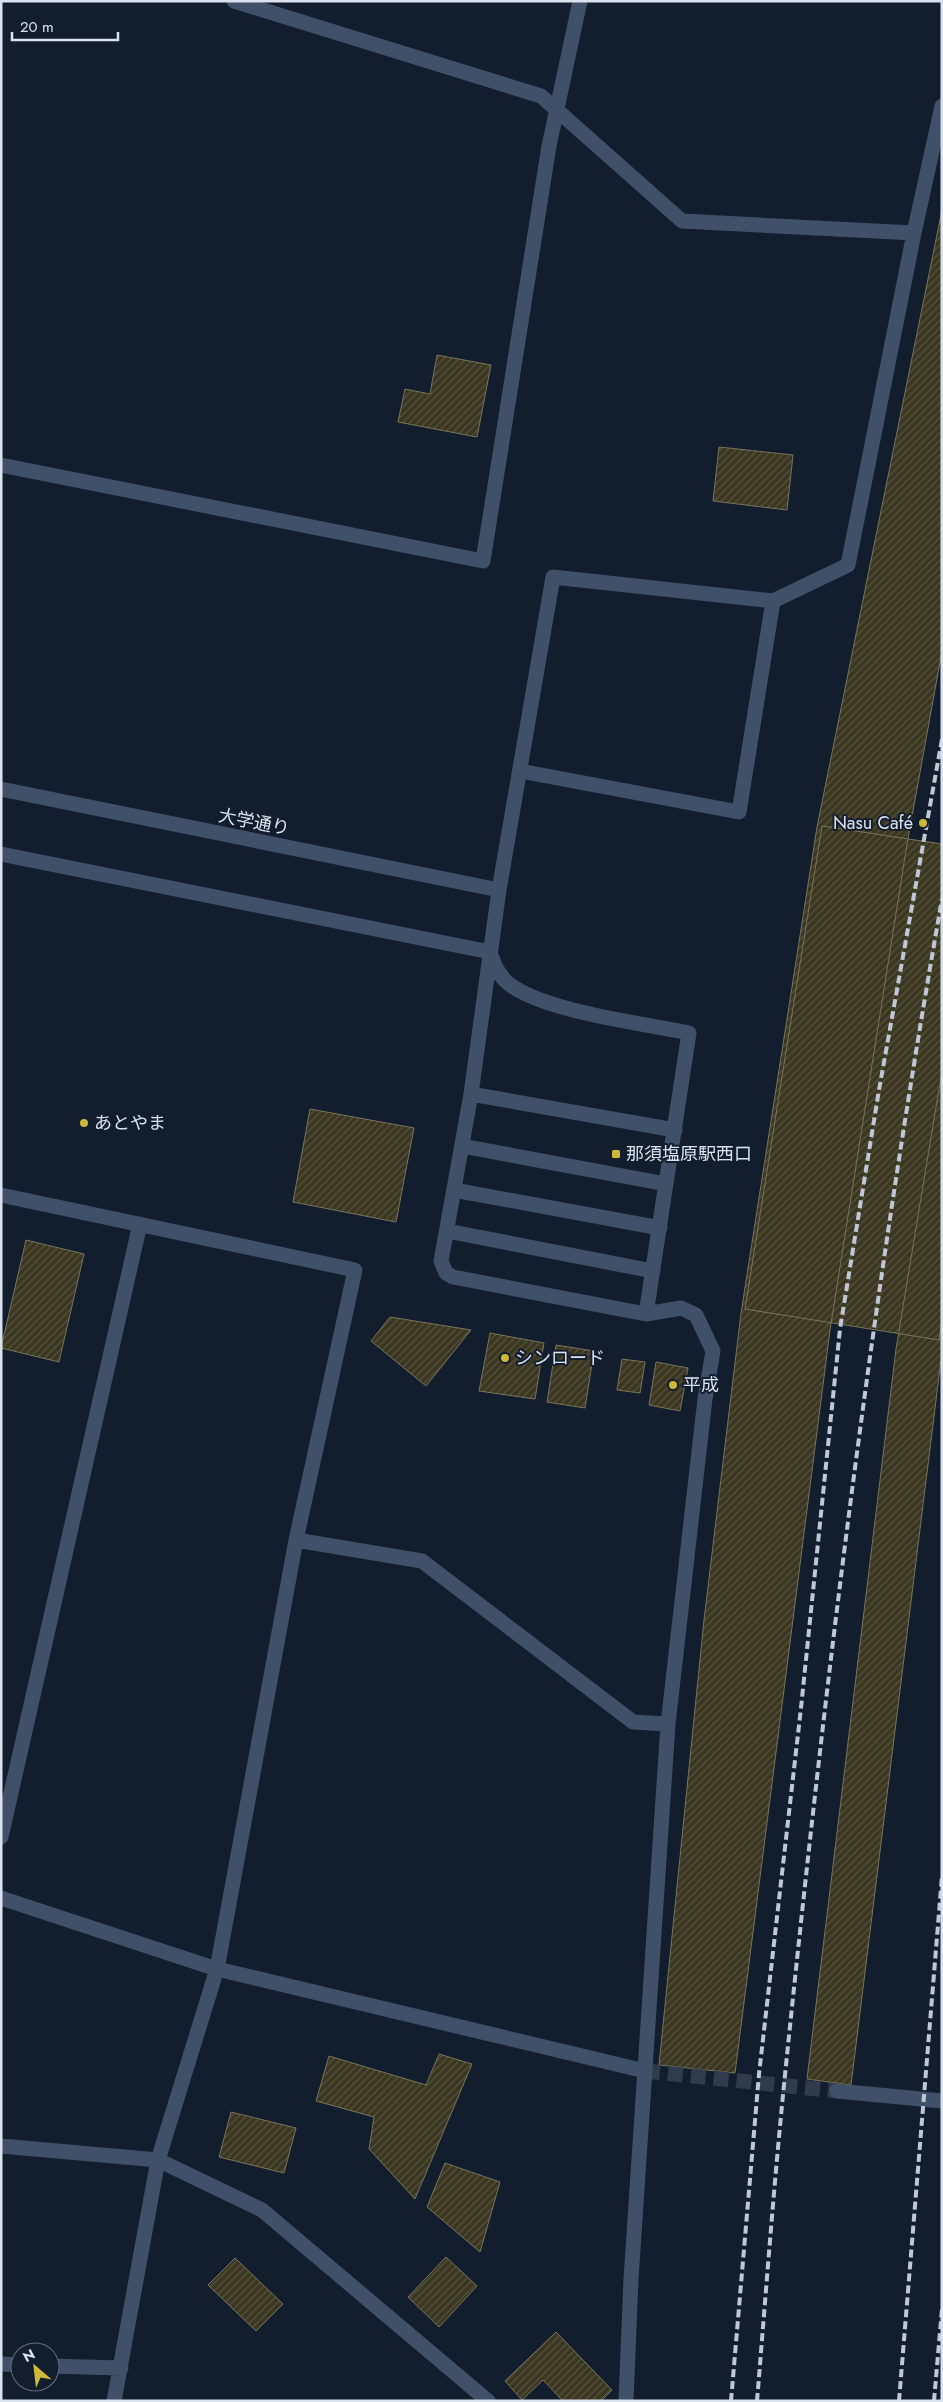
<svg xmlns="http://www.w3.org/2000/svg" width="943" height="2402" viewBox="0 0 943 2402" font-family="Jost,'Noto Sans JP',sans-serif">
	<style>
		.building { fill: url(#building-hatch); stroke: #79755c }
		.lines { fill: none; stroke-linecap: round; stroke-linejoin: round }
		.minor-tunnel { stroke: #303b4b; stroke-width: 15; stroke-dasharray: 15 8; stroke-linecap: butt }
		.minor { stroke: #415069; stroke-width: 15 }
		.rail { stroke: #c0c8d5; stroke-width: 4; stroke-dasharray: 8 4; stroke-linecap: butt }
		.poi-dot { fill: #cdb938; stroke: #121d2e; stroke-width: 2 }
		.labels { text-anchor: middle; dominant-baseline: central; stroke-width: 4; stroke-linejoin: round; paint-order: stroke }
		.street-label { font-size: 18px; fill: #dae2ee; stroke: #121d2e }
		.poi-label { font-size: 18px; fill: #dae2ee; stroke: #121d2e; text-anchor: start }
	</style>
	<defs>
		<pattern id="building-hatch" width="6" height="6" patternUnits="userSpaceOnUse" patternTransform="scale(1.25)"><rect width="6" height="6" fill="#3a361f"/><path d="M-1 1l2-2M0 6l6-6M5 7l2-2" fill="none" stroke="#565340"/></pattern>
	</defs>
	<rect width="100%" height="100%" fill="#121d2e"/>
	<path class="building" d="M942 210V651L907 844 830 1330 735 2073 659 2065 704 1620 741 1313 817 827Z
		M437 355 491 365 477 437 398 422 405 389 430 394Z
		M719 447 793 455 787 510 713 501Z
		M822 826 942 844V1319L939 1340 745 1309Z
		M942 1071V1352L851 2085 807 2079 896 1349Z
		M310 1109 414 1128 396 1222 293 1202Z
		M26 1240 84 1254 59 1362 1 1348Z
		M390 1317 471 1330 426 1386 371 1341Z
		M490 1333 544 1343 535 1399 479 1391Z
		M556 1345 594 1351 585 1408 547 1402Z
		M622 1359 645 1362 640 1393 617 1390Z
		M656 1362 688 1368 680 1411 649 1405Z
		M439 2054 472 2064 415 2199 369 2149 374 2117 316 2101 329 2056 426 2085Z
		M231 2112 296 2128 284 2173 219 2157Z
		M445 2163 500 2182 480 2252 427 2207Z
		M446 2257 477 2286 439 2327 408 2297Z
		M235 2258 283 2304 256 2331 208 2285Z
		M556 2332 612 2390 601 2401H563L543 2380 522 2400 505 2381Z"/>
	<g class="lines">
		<path class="minor-tunnel" d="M645 2071 837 2091"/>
		<path class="minor" d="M234 1 541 96 682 221 914 233 942 106
			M1 465 483 561 549 146 580 1
			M773 601 848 565 914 233
			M1 789 499 890
			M1 854 490 952
			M490 952C494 964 498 975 509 984 546 1012 642 1023 689 1033L646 1314 453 1277 446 1273 441 1261 471 1094 499 890 553 577 773 601 739 812 520 771
			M471 1094 675 1130
			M462 1146 666 1184
			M454 1190 660 1228
			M1 1195 355 1270 296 1540 217 1969 158 2160 114 2401
			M447 1231 653 1271
			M296 1540 422 1561 633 1722 668 1724
			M1 1837 140 1224
			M1 1898 217 1969 645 2071
			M837 2091 942 2101
			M1 2146 158 2160 262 2210 488 2401
			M1 2364 20 2365
			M50 2366 121 2368
			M626 2401 631 2279 668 1724 705 1399 713 1351 696 1315 681 1308 646 1314"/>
		<path class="rail" d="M731 2401 759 2074 801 1708 840 1329 879 1090 942 739
			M757 2401C766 2292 774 2183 785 2075 825 1682 873 1289 942 899
			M899 2401 942 1876
			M934 2401 942 2309"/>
	</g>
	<g class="poi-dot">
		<circle cx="923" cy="823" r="5"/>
		<circle cx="84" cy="1123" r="5"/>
		<rect x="611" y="1149" width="10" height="10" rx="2.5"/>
		<circle cx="505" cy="1358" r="5"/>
		<circle cx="673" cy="1385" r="5"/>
	</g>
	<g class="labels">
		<g class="street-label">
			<text transform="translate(254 822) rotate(11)">大学通り</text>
		</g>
		<g class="poi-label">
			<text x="913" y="823" text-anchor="end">Nasu Café</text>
			<text x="94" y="1123">あとやま</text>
			<text x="626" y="1154">那須塩原駅西口</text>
			<text x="515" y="1358">シンロード</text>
			<text x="683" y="1385">平成</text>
		</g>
	</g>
	<rect width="943" height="2402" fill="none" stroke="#dae2ee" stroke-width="5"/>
	<g transform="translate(35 2367) rotate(332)"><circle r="24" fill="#121d2e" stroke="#626c7b"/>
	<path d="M0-4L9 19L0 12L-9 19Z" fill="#cdb938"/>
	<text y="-8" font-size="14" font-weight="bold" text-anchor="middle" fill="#dae2ee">N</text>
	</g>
	<path d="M12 32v8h106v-8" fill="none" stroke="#dae2ee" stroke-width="2.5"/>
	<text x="20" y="32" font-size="15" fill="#dae2ee" stroke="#121d2e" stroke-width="4" paint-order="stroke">20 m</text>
</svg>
